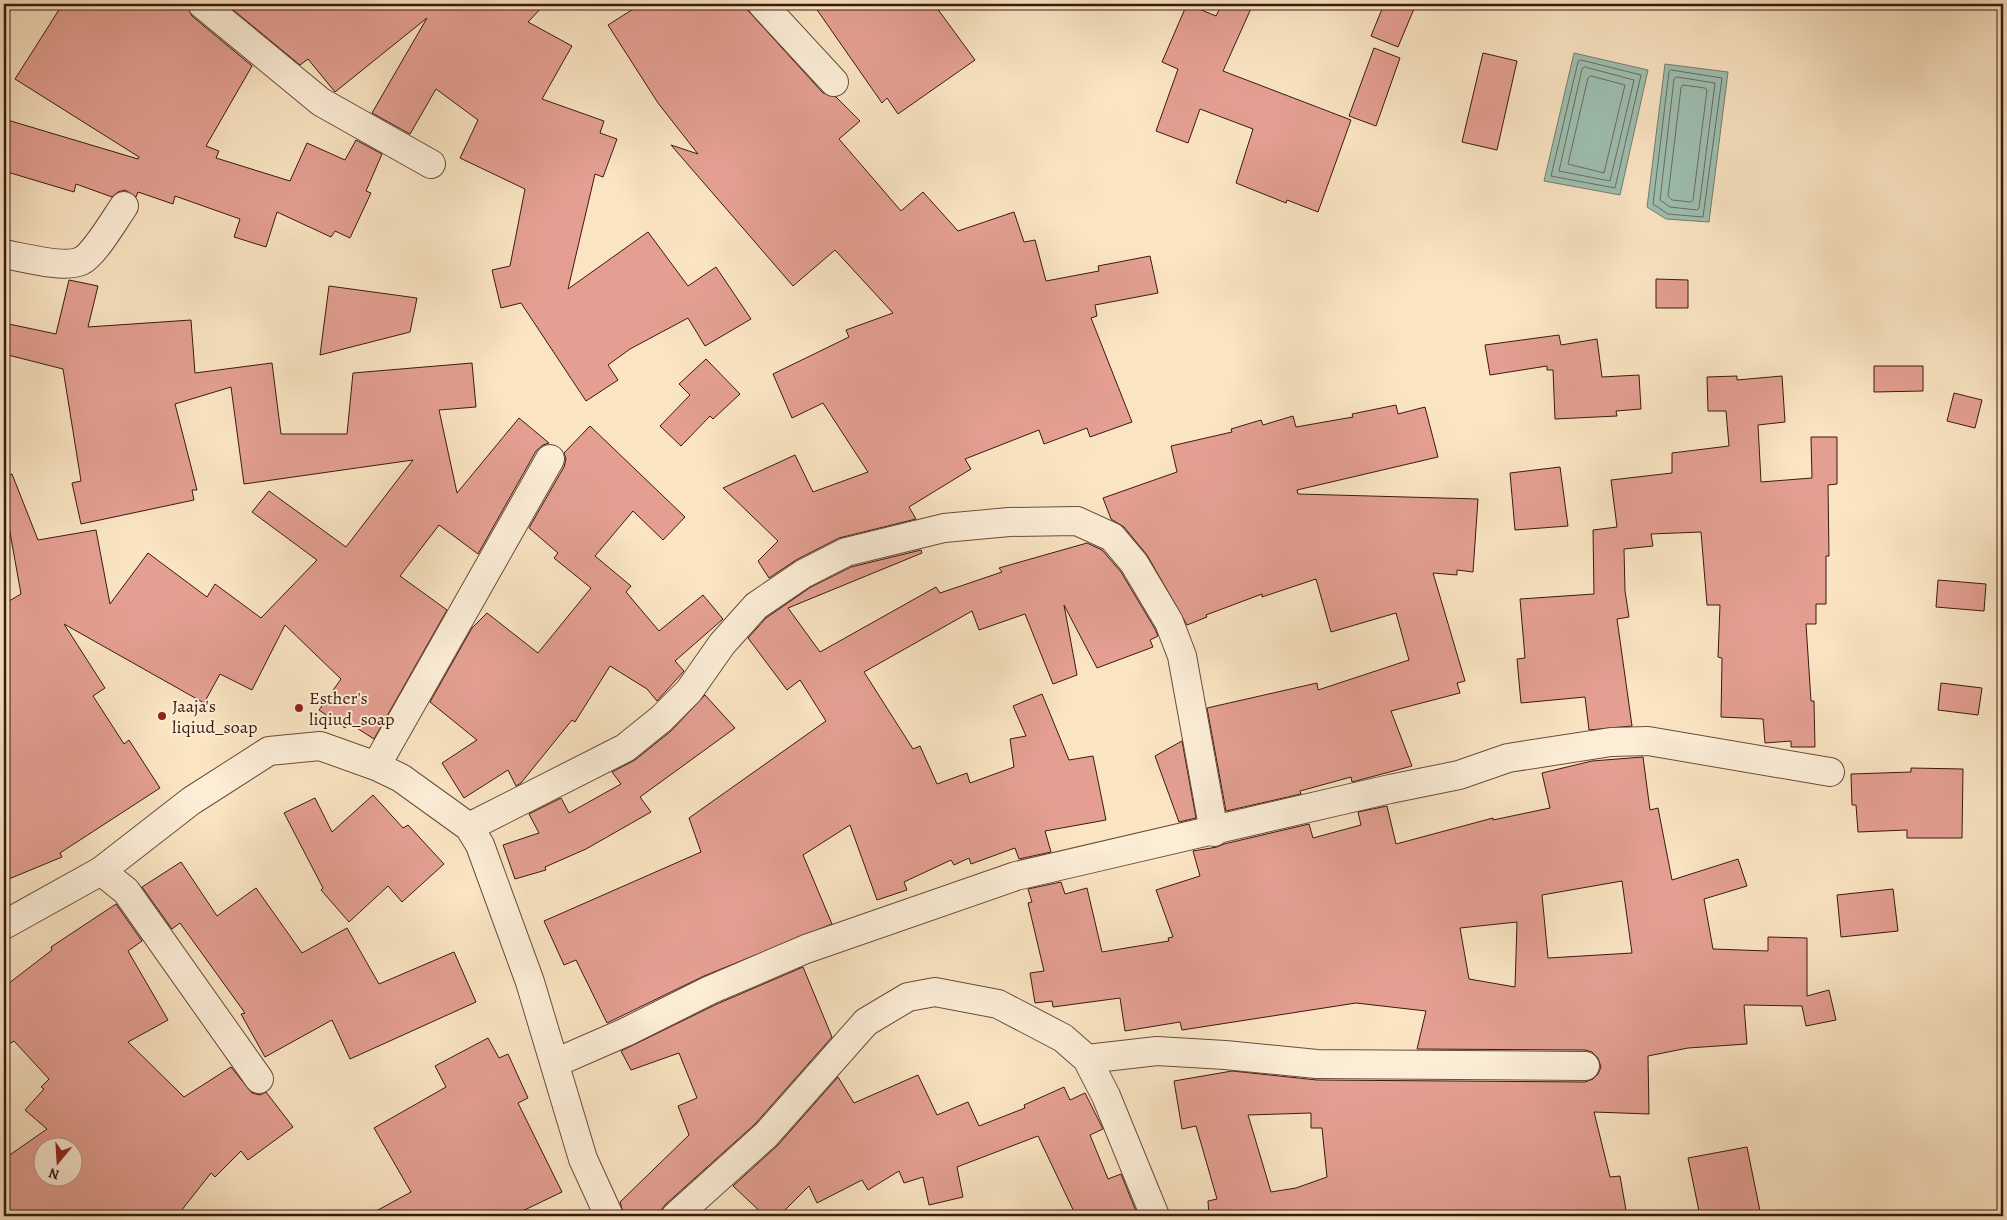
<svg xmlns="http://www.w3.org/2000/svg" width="2007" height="1220" viewBox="0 0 2007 1220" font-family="Alegreya,serif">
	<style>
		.water { fill: #9ebfb1; stroke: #767d70 }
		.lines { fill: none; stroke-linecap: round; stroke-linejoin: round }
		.shore { stroke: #6c6c60; stroke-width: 1 }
		.building { fill: #e49f92; stroke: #3a1a0e; fill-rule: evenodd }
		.street-casing { stroke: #6a4c3b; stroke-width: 30 }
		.street { stroke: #fcedd7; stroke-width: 28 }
		.poi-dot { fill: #8f2418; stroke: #fcedd7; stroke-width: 2 }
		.labels { text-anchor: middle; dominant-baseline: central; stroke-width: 4; stroke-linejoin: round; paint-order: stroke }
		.poi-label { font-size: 18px; fill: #3a1a0e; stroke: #fcedd7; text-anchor: start }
	</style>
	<rect width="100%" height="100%" fill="#fae4c2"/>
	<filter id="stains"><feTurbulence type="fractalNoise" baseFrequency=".004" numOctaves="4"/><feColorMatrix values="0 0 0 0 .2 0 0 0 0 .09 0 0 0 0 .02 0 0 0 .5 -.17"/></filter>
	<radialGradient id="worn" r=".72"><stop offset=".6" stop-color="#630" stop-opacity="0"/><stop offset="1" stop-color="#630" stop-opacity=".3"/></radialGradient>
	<path class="water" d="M1574 53 1648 70 1620 195 1544 181Z
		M1665 64 1728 72 1709 222 1666 219 1647 207Z"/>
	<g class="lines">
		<path class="shore" d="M1581 60 1641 75 1615 188 1551 176 1578 62Z
			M1585 67 1634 80 1610 181 1559 171 1582 69Z
			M1671 70 1722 78 1703 217 1668 214 1653 204 1669 72Z
			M1591 76 1625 85 1604 173 1568 164 1588 78Z
			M1677 77 1715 83 1699 208 1697 210 1670 207 1660 200 1674 79Z
			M1683 85 1705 88 1707 90 1693 200 1691 202 1672 200 1668 196 1681 88Z"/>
	</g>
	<path class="building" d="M187 4 192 16 252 66 206 146 219 151 216 158 290 181 307 143 345 160 356 140 382 154 366 191 371 193 350 238 335 231 331 237 277 212 266 247 234 237 240 219 175 196 173 204 138 192 136 197 125 190 118 192 112 197 76 184 74 192 4 171V119L138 159 139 157 15 79 62 5Z
		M226 4H545L528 22 572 46 542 99 604 121 600 133 617 139 603 177 595 174 568 289 648 232 688 286 716 267 751 319 705 346 688 318 630 349 608 365 618 380 586 401 521 303 501 308 492 270 510 266 525 189 460 158 478 120 436 89 410 134 372 113 427 18 335 92 308 59 300 65Z
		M641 4H742L823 93 836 97 860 121 839 139 901 211 923 192 958 231 1014 212 1024 242 1035 240 1046 281 1099 271 1098 266 1150 256 1158 293 1095 305 1097 316 1091 318 1132 422 1090 437 1087 428 1044 444 1039 430 965 459 971 469 909 507 916 519 839 538 796 560 769 578 758 561 778 541 723 488 795 455 813 492 868 472 823 403 792 418 773 374 849 337 846 330 893 313 835 250 793 286 671 145 698 154 658 103 608 25Z
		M813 4H934L975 60 898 114 887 98 882 103Z
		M1187 4 1216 16 1222 4H1253L1223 71 1351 120 1318 212 1287 200 1286 203 1236 183 1253 129 1200 109 1188 143 1156 131 1178 69 1162 62Z
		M1384 4H1416L1398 47 1371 36Z
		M1374 48 1400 58 1376 126 1349 116Z
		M1483 53 1517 61 1497 150 1462 142Z
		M1656 279 1688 280V308H1656Z
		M69 280 98 286 88 327 191 320 195 373 272 363 281 434H347L353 373 472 363 476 407 439 410 457 493 519 418 549 443 543 445 536 451 478 554 439 525 400 576 447 610 374 739 349 723 345 728 319 710 341 679 285 625 252 690 220 674 204 703 64 624 105 688 93 696 124 744 129 740 160 788 60 853 62 857 4 881V604L21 594 4 499V477L12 474 38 540 96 530 110 604 148 553 207 597 215 584 261 618 317 560 252 512 269 491 346 547 413 460 244 484 231 387 175 404 197 490H192L194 500 81 524 72 483 81 481 63 369 4 354V323L56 334Z
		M329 286 417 298 410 332 320 355Z
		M1559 335 1561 345 1597 339 1602 377 1639 375 1641 409 1616 411 1617 416 1555 419 1553 370H1547V366L1490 375 1485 345Z
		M706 359 740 394 713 419 710 416 681 446 660 426 690 395 679 384Z
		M1874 366H1923V391L1874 392Z
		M1737 376V380L1782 376 1785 422 1758 425 1761 482 1812 478 1811 437H1837V484L1828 485 1829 556H1826V604H1816V624H1806L1811 701H1814L1815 747H1791V741L1765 743 1763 719 1721 717 1722 658 1718 657 1720 605H1707L1701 532 1651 534 1653 546 1624 549 1625 591 1629 617 1617 619 1632 726 1589 730 1585 697 1521 703 1517 659 1525 658 1520 599 1594 594 1593 530 1617 527 1611 480 1672 473V453L1729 446 1726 411H1708L1707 377Z
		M1954 393 1982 400 1975 428 1947 421Z
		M1396 405 1398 414 1425 407 1438 457 1297 490 1298 494 1478 499 1473 572 1457 570V575L1433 573 1465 681 1457 683 1460 693 1391 711 1412 766 1352 782 1351 777 1300 791 1301 794 1226 811 1207 708 1317 683 1318 690 1409 660 1396 613 1331 632 1316 579 1262 597V594L1206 615 1207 617 1187 625 1147 555 1124 527 1111 519 1103 498 1177 472 1171 446 1232 432 1231 429 1261 420 1263 425 1293 416 1296 427 1353 417 1352 414Z
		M590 426 685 517 663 540 633 511 595 556 631 586 626 592 659 631 703 595 723 619 675 661 684 671 657 701 647 689 610 666 575 722 572 720 521 783 516 786 508 770 464 798 442 763 477 740 430 702 472 628 487 613 538 653 591 588 554 558 558 553 529 528 564 467 566 459 564 453Z
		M1560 467 1568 526 1515 530 1510 473Z
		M1087 543 1102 550 1121 572 1155 629 1158 636 1150 640 1153 647 1097 668 1064 605 1077 675 1053 684 1025 614 979 630 972 611 864 672 913 749 920 746 937 784 967 773 970 783 1014 767 1010 739 1026 736 1013 706 1042 694 1069 760 1093 756 1106 820 1045 831 1051 852 1019 859 1015 848 971 864 969 858 954 865 951 860 904 882 907 890 877 900 850 825 803 855 832 924 704 976 607 1023 576 960 564 965 544 921 701 852 689 818 826 721 800 680 787 690 748 638 766 618 811 587 851 567 921 550 922 553 788 608 820 652 936 587 940 593 1002 572 999 568Z
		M1938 580 1986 584 1984 611 1936 607Z
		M1941 683 1982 688 1978 715 1938 710Z
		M705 695 735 728 640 797 651 812 586 849 545 867 546 870 515 879 503 845 539 833 529 814 561 798 569 813 621 784 612 772 635 760 671 731Z
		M1182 741 1196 818 1179 822 1155 756Z
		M1643 757 1650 810 1658 808 1672 880 1738 859 1747 886 1704 899 1713 949 1768 951V937L1807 938V996L1829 990 1836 1020 1806 1026 1802 1006 1744 1005 1747 1044 1688 1048 1648 1056 1649 1114 1594 1112 1610 1177 1620 1176 1627 1216H1209L1208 1201 1217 1199 1196 1126 1182 1129 1174 1081 1232 1071 1317 1080 1585 1082 1593 1079 1598 1074 1601 1067 1598 1058 1592 1052 1585 1050 1417 1049 1426 1011 1356 1003 1182 1030 1180 1022 1125 1031 1120 998 1053 1007 1052 1001 1035 1003 1030 973 1044 971 1028 903 1032 902 1028 889 1061 882 1065 894 1087 888 1102 952 1169 941 1168 938 1173 937 1156 890 1200 876 1193 851 1217 847 1224 844 1309 824 1313 838 1361 825 1358 812 1387 806 1396 844 1493 818V820L1550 808 1542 773 1592 761ZM1622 881 1632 953 1548 958 1542 895ZM1517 922 1515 987 1469 979 1460 928ZM1311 1113V1128H1322L1327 1177 1296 1188 1271 1192 1248 1115Z
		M1911 768 1963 769 1962 838H1907V830L1858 832 1856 805H1852L1851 774 1911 772Z
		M373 795 403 828 408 825 444 864 402 902 388 886 349 922 321 890 323 888 284 813 315 798 332 832Z
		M181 862 217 916 256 888 302 953 347 928 379 984 454 952 476 1002 350 1059 332 1020 265 1057 241 1014 245 1013 180 923 172 929 142 887Z
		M1893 889 1898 931 1841 937 1837 895Z
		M116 904 142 941 128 951 168 1020 128 1042 184 1097 231 1067 252 1093 260 1095 266 1092 293 1127 248 1160 241 1151 215 1177 211 1173 177 1216H4V1159L47 1129 25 1110 44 1089 41 1087 49 1079 14 1041 4 1047V987L52 950 51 947ZM42 1148H72V1178H42Z
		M803 967 832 1037 755 1124 666 1204 656 1216H624L620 1202 689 1135 678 1106 697 1098 679 1053 631 1070 621 1051 717 1004Z
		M488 1038 499 1058 508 1054 528 1098 518 1103 562 1192 512 1216H367L411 1192 374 1128 446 1087 435 1066Z
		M918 1075 937 1115 968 1102 979 1126 1025 1108 1024 1105 1064 1087 1070 1100 1085 1093 1103 1129 1090 1135 1108 1179 1121 1174 1138 1216H1076L1038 1136 957 1167 963 1197 929 1205 923 1177 904 1183 899 1171 868 1190 862 1180 817 1203 809 1186 779 1216H765L733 1186 778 1145 838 1077 854 1103Z
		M1747 1147 1761 1216H1700L1688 1158Z"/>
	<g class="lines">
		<defs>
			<path id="street" d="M202 4 321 102 431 164
				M762 4 834 82
				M4 254C22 257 64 269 81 261 94 255 115 219 124 206
				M376 766 550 459
				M469 827 625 748 661 719 689 691 722 644 756 606 803 574 846 552 944 528 1009 522 1077 521 1112 537 1134 563 1169 622 1182 656 1214 832
				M101 871 126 891 259 1079
				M4 925 101 871 191 801 269 751 320 746 376 766 401 778 469 827 480 845 530 982 583 1159 609 1216
				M1087 1059 1157 1051 1225 1055 1317 1064 1585 1066
				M555 1063 626 1032 710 990 806 949 1016 876 1390 789 1459 775 1508 758 1611 742 1648 741 1830 772
				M676 1216 766 1135 866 1022 908 997 935 992 998 1004 1063 1038 1087 1059 1106 1096 1155 1216"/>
		</defs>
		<use href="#street" class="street-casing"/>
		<use href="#street" class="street"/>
	</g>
	<g class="poi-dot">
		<circle cx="299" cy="708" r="5"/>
		<circle cx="162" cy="716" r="5"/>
	</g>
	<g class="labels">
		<g class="poi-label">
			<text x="309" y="698">Esther's<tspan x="309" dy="21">liqiud_soap</tspan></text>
			<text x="172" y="706">Jaaja's<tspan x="172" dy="21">liqiud_soap</tspan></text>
		</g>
	</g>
	<rect width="2007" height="1220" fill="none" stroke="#fae4c2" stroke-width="20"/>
	<rect x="5" y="5" width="1997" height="1210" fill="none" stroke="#3a1a0e" stroke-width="2.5"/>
	<rect x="10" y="10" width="1987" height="1200" fill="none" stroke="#3a1a0e"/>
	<g transform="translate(58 1162) rotate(198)"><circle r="24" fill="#fcedd7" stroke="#ae9987"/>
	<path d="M0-4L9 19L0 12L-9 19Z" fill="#8f2418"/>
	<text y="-8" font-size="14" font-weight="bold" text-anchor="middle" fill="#3a1a0e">N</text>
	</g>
	<rect width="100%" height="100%" filter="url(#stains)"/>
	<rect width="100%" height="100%" fill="url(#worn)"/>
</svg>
